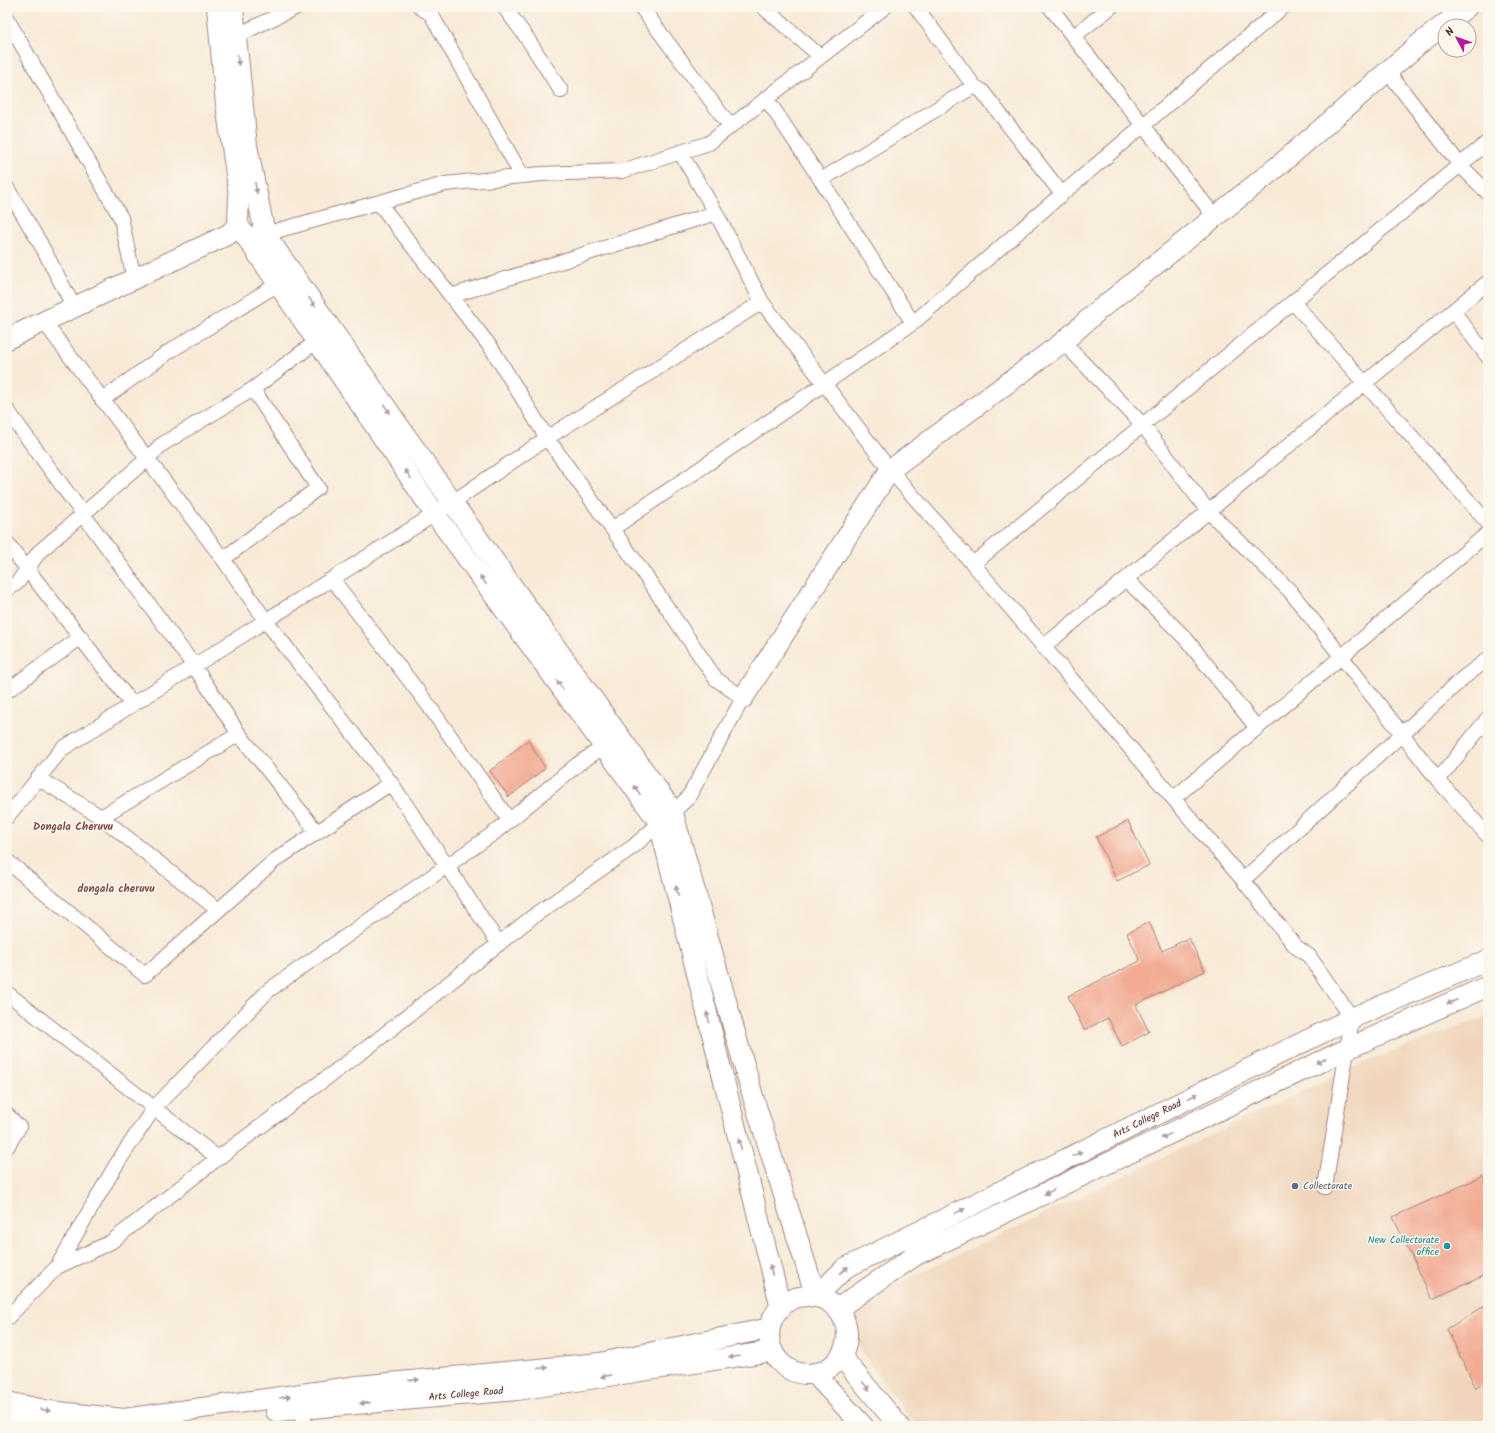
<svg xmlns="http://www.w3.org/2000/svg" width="1495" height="1433" viewBox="0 0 1495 1433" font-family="Kalam,sans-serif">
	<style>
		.built { fill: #f0d5bc }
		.building { fill: #f2aa92 }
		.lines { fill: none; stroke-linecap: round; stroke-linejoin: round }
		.street-casing { stroke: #a18481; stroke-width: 16 }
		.secondary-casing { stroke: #a18481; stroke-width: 22 }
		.street { stroke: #fff; stroke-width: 14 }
		.secondary { stroke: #fff; stroke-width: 20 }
		.oneway { fill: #ae9aa0 }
		.service-dot { fill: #5c6f8a; stroke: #fbf7ec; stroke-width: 1.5 }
		.culture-dot { fill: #0f9aa8; stroke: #fbf7ec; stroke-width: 1.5 }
		.labels { text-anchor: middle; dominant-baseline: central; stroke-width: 3; stroke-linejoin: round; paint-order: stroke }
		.street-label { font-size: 10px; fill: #4a1f2b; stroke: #fbf7ec }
		.service-label { font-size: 10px; fill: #4e5e75; stroke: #fbf7ec; text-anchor: start }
		.culture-label { font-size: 10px; fill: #0d838f; stroke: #fbf7ec; text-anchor: end }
		.neighbourhood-label { font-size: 11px; font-weight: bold; fill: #85504f; stroke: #fbf7ec }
	</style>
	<rect width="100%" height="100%" fill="#fbf7ec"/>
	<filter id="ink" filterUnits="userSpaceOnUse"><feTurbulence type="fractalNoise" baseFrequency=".025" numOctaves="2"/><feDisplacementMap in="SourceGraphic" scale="8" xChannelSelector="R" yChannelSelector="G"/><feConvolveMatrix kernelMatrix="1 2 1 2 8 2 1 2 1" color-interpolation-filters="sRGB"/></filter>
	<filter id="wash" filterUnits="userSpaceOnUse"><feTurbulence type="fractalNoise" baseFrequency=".012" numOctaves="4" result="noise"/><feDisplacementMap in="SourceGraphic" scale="16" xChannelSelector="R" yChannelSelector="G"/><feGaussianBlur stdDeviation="0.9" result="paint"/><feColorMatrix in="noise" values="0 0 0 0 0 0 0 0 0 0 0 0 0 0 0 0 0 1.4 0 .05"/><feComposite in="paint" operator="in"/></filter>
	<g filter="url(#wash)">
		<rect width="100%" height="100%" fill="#f8ead7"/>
		<path class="built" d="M1488 1016V1426H1387L1383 1419 1369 1426H916L862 1353 846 1308 1360 1064Z"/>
		<g id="blocks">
			<path class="building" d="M528 740 545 768 509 797 490 771Z
				M1128 821 1149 865 1117 881 1096 837Z
				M1149 922 1162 951 1189 938 1205 971 1136 1005 1149 1032 1122 1046 1108 1018 1084 1030 1068 996 1140 961 1127 933Z
				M1483 1176 1488 1191V1274L1432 1299 1393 1217Z
				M1488 1304V1381L1476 1388 1447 1329Z"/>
		</g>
	</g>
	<g filter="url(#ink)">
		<use href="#blocks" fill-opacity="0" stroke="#a18481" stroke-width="1"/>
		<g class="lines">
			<defs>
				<path id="street" d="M420 7 431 14 522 176
					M504 7 527 38 561 91
					M641 7 730 126
					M763 7 820 56
					M916 7 974 86 982 91 1062 194
					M1050 7 1215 217
					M7 19 121 218 134 279
					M1074 36 1111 7
					M229 39 297 7
					M1388 72 1460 165 1488 193
					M766 98 821 180 913 323
					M680 152 716 213 762 302
					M821 180 974 86
					M7 188 40 243 74 307
					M257 232 265 234 445 184 541 174 622 171 709 143 885 7
					M451 296 716 213
					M1293 302 1488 523
					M1453 311 1488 357
					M1063 342 1142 424 1208 511 1290 591 1438 780
					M102 400 167 353 278 284
					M7 410 194 666 239 734 317 832
					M612 529 913 323 1062 194 1283 7
					M7 543 132 704
					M223 559 318 488 253 389
					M973 564 1488 142
					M332 579 429 706 509 820
					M1126 579 1186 639 1257 728
					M7 590 18 582 39 552 147 459 161 445 253 389 317 341
					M1043 647 1488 282
					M7 691 81 637
					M1488 718 1438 780 1488 836
					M38 778 101 817
					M391 783 499 944
					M1174 798 1488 533
					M7 817 62 749 435 514 547 438 492 349 379 203
					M7 861 145 975 274 861 391 783 266 621 223 559 44 322
					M1243 880 1463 678 1488 659
					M218 910 101 817 239 734
					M7 993 218 1158
					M7 1115 19 1127 7 1147
					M57 1267 116 1165 154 1108 269 990 494 833 578 764 605 746
					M7 1318 57 1267 111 1242 218 1158 371 1045 531 918 634 846 688 798 743 698 716 679 638 565 547 438 762 302 890 470 973 564 1243 880 1295 946 1309 956 1352 1018 1325 1187
					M297 1409 307 1426"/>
				<path id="secondary" d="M217 7 226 104 239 195 238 225 435 514 659 822 781 1308
					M233 7 247 146 265 234 452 502 672 810 754 1100 816 1297 845 1268 1352 1018 1488 960
					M7 339 229 234 238 225
					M743 698 890 470 1063 342 1099 310 1283 162 1419 44 1467 7
					M769 1335a39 39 0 1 1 78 0a39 39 0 1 1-78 0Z
					M837 1309 916 1255 1347 1049 1488 986
					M841 1356 899 1426
					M814 1373 863 1426
					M7 1402 49 1411 124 1419 358 1386 600 1363 770 1328
					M276 1411 517 1390 773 1351
					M7 1417 50 1426"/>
			</defs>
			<use href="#street" class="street-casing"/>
			<use href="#secondary" class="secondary-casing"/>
			<use href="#street" class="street"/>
			<use href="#secondary" class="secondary"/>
		</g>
		<defs><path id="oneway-solid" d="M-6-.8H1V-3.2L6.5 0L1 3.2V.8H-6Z"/></defs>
		<g class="oneway">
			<use href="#oneway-solid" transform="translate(238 60) rotate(84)"/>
			<use href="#oneway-solid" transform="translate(256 188) rotate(79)"/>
			<use href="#oneway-solid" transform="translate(312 302) rotate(55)"/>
			<use href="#oneway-solid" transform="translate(387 409) rotate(55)"/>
			<use href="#oneway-solid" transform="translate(408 474) rotate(-124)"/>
			<use href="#oneway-solid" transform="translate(483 580) rotate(-126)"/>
			<use href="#oneway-solid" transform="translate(560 685) rotate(-126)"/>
			<use href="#oneway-solid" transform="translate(637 790) rotate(-126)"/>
			<use href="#oneway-solid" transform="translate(677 891) rotate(-104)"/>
			<use href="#oneway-solid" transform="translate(1452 1002) rotate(156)"/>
			<use href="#oneway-solid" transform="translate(708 1017) rotate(-104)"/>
			<use href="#oneway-solid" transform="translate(1321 1061) rotate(154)"/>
			<use href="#oneway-solid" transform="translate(1193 1096) rotate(-26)"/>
			<use href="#oneway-solid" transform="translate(1166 1136) rotate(154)"/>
			<use href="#oneway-solid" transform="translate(740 1144) rotate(-104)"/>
			<use href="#oneway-solid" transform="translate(1077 1154) rotate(-26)"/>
			<use href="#oneway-solid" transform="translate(1049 1192) rotate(154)"/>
			<use href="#oneway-solid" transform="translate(960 1211) rotate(-26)"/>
			<use href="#oneway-solid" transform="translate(771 1270) rotate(-104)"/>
			<use href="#oneway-solid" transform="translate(844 1270) rotate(-38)"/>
			<use href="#oneway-solid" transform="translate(734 1357) rotate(171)"/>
			<use href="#oneway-solid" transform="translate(543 1368) rotate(-5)"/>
			<use href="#oneway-solid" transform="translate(606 1376) rotate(171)"/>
			<use href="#oneway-solid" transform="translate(414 1380) rotate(-5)"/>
			<use href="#oneway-solid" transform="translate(866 1386) rotate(50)"/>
			<use href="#oneway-solid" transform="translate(285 1397) rotate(-9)"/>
			<use href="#oneway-solid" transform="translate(365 1403) rotate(175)"/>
			<use href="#oneway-solid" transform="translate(45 1410) rotate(11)"/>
		</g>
	</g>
	<circle class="service-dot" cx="1295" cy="1186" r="4"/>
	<circle class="culture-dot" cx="1447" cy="1246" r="4"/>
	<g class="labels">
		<g class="street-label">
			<text transform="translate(1147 1119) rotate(-26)">Arts College Road</text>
			<text transform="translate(466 1394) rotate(-5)">Arts College Road</text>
		</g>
		<g class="service-label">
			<text x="1303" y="1186">Collectorate</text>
		</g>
		<g class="culture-label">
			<text x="1439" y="1240">New Collectorate<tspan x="1439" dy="12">office</tspan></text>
		</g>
		<g class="neighbourhood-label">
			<text x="73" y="827">Dongala Cheruvu</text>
			<text x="116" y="889">dongala cheruvu</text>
		</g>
	</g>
	<rect width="1495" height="1433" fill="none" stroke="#fbf7ec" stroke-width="24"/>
	<g transform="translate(1457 38) rotate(311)"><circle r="19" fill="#fbf7ec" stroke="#b4a19f"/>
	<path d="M0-3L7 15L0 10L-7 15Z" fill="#b5179e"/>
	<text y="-6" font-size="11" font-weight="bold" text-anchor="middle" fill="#4a1f2b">N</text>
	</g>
</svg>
